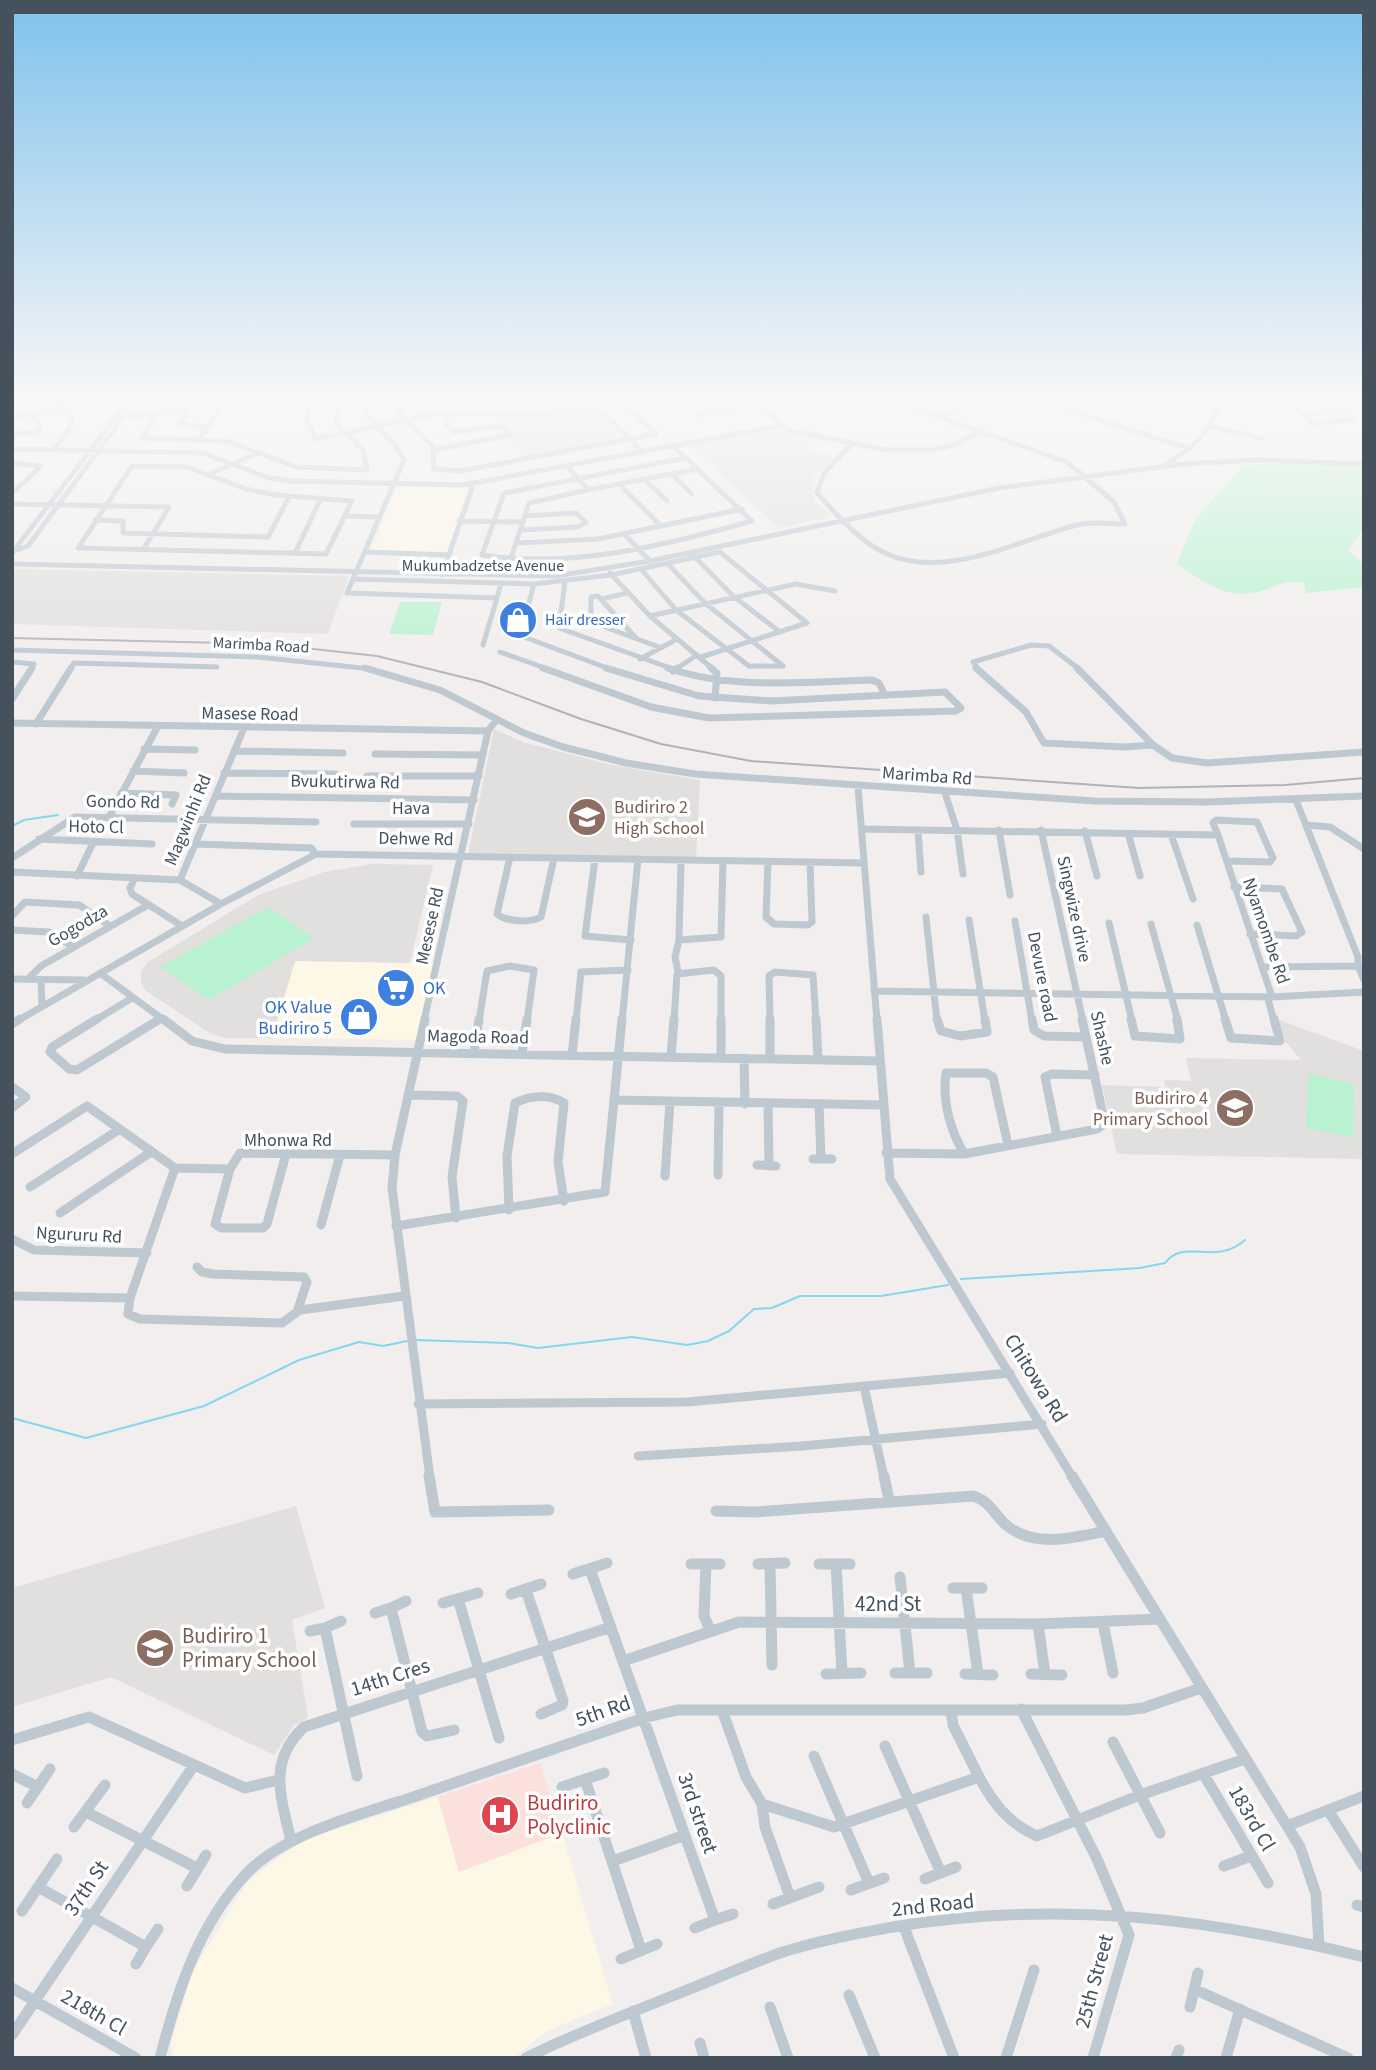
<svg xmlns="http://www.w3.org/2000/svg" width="1376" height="2070" viewBox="0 0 1376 2070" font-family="'Source Sans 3',sans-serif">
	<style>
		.commercial { fill: #fdf7e5 }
		.education { fill: #e2dfdf }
		.medical { fill: #fce0dc }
		.green { fill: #b9f2d0 }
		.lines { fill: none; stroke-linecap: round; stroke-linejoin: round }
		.stream { stroke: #83d7f1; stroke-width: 2 }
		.minor-far3 { stroke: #bdc8d1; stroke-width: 5 }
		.minor-far2 { stroke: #bdc8d1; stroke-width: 7 }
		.minor-far1 { stroke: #bdc8d1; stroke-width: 9 }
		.minor { stroke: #bdc8d1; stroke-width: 11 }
		.rail { stroke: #afb3b9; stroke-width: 2 }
		.labels { text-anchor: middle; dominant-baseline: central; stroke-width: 7; stroke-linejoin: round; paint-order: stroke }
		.far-street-label { font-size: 16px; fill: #45515c; stroke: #fff }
		.far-shop-label { font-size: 16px; fill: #366cbe; stroke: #fff; text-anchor: start }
		.street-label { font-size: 18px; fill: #45515c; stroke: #fff }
		.education-label { font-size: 18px; fill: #785e54; stroke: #fff; text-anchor: start }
		.shop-label { font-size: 18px; fill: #366cbe; stroke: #fff; text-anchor: start }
		.near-street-label { font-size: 21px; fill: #45515c; stroke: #fff }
		.near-education-label { font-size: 21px; fill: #785e54; stroke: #fff; text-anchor: start }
		.near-health-label { font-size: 21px; fill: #be3a42; stroke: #fff; text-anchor: start }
	</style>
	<rect width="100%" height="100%" fill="#f1eeed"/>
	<path class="commercial" d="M397 486 468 487 447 552H371Z
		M295 961 433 963 416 1040 272 1038Z
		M438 1797 459 1871 562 1833 613 2004 549 2030 512 2058H173L171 2044 193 1970 249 1880 303 1840Z"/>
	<path class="education" d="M592 408 626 440 524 459 505 439 514 437 495 416 549 415Z
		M779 429 813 439 803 450 836 456 814 477 812 486 815 501 829 514 826 518 780 528 688 445Z
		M16 569 349 576 328 634 12 624V574Z
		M494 729 526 743 612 765 700 780 696 859 468 855Z
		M372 864 433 865 410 963 295 961 272 1038H225L211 1034 146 991 141 983V971L148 962 258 895 324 872Z
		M1279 1020 1364 1051V1159L1117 1154 1102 1085 1165 1087 1164 1080 1191 1081 1186 1058 1301 1060 1285 1041Z
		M296 1506 325 1608 292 1620 308 1718 294 1725 274 1755 111 1677 12 1707V1588Z"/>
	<path class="medical" d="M540 1763 562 1833 459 1872 438 1797Z"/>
	<path class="green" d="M1271 464 1364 466V528L1348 550 1364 564V587L1306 593 1304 583C1283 579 1281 585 1262 591 1228 601 1203 582 1177 564L1195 519 1244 465Z
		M400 602H442L433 635 389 634Z
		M268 907 314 938 209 1000 160 967Z
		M1308 1074 1354 1083 1353 1137 1306 1128Z"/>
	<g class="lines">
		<path class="stream" d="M12 826 24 820 58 815
			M961 1279 1140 1268 1165 1263C1185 1237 1214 1267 1245 1240
			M416 1340 508 1343 538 1348 632 1337 687 1345 708 1341 729 1331 754 1309 772 1308 800 1296H881L948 1285
			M12 1418 86 1438 204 1406 299 1360 359 1342 383 1346 407 1341"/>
		<path class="minor-far3" d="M168 397 141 438 226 441 297 467 367 470 363 450 337 424V400L255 397
			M371 397 366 415 394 444 404 460 347 593 497 598 501 583
			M570 397 539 402 406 401 401 402 398 411 433 447 434 469 461 471 656 434 618 397
			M1028 397 1188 448
			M1225 397 1288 401
			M1285 397 1313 423 1352 420
			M309 399 306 420 316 439 438 413H547L596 406 643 452
			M1290 402 1329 397
			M756 404 791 431 888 450H934L956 444 981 431
			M160 408 189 409 179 424 208 427 199 439
			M695 415 756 404 749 397
			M1304 415 1354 408 1364 402
			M121 416H153
			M941 417 986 397
			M12 418 93 401H120
			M1209 426 1262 438
			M208 427 227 397
			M12 434 36 433 41 426 31 414
			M852 444 824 473 817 493C834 512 861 543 885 553 945 581 1018 540 1077 525 1092 521 1110 524 1125 524L1114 502 1067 462 904 405 862 397
			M673 446 752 521C667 545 570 569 482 555L504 493 685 458
			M12 449 203 453 266 477 290 481 463 485 784 425
			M53 450 70 428 72 419 56 397
			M434 450 510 435 501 426 455 432 445 424 448 413
			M12 463 41 466 12 493
			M1165 465C1191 449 1216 429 1221 397
			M132 466 187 467 246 489 276 495 352 501 326 554 78 548Z
			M567 466 588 490 697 469
			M672 474 692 494
			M207 475 258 453
			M644 479 667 501
			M619 484 661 526
			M12 504 169 507 143 550
			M347 516 380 517
			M95 520 123 521V533L268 537 289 497
			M459 521 523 522
			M521 530 578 527 586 522 576 513 524 516
			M624 534 650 561
			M517 543 598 539 742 509
			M14 551 28 546 138 397
			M365 552 449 555
			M12 553 131 397
			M295 553 321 498
			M692 554 733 596 780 632
			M511 558 529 503 588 490
			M12 564 556 576 650 561 999 488 1184 464 1258 460 1364 464
			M641 569 676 610 749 666H783L705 603 667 563
			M610 573 650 616 713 669
			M442 575 472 488 470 484
			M353 579 534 584 611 575 720 552 807 623 701 657
			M565 581 559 628 673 669
			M534 584 521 632 524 637 610 669
			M601 599 627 593
			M650 616 796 584 835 591
			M636 638 598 596 591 597V622L659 647
			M483 645 497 598
			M12 650 258 657 371 669
			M500 652 548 669
			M640 659 677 639
			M12 662 34 664 31 669
			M70 669 74 663 217 667
			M676 669 697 655
			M978 669 973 662 1031 645 1049 646 1079 669"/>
		<path class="minor-far2" d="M365 668 440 690 524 733 563 747 626 763 695 774 1095 801 1207 802 1364 796
			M543 668 651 707 709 718 955 711 961 708 945 692 772 701 699 696 606 668
			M668 668C731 690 806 682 872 680L879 683 885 695
			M711 668 717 673 715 698
			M976 668 1026 712 1044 743 1124 747 1153 745
			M1077 668 1153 745
			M673 671 678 668
			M12 699 32 668
			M12 723 488 731
			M36 724 71 668
			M1153 745 1172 758 1207 763 1364 752
			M144 749 195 750
			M234 751 343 753
			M375 754 483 755
			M133 771 184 773
			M224 773 336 774
			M367 776H479
			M858 787 877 1021
			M121 793 176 795 172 804
			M945 793 957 830 963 874
			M215 796 474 800
			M109 817 158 726
			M354 824H469
			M1306 825 1330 827 1364 849
			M862 829 1218 835 1272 997 874 991
			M918 830 921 872
			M999 830 1010 895
			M1041 830 1083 1021
			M1085 831 1097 876
			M1128 833 1140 876
			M1171 834 1193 899
			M1218 835 1213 823 1216 820 1257 822 1273 858 1270 862 1227 861
			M39 839 152 844
			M194 844 311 848 316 854
			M510 857 497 914C507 922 530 923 541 917L554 858
			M12 858 75 817 316 822
			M595 859 585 936 631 940
			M681 860 679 940 721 937 723 861
			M768 862 766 917 774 924 808 925 812 922 810 862
			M12 872 180 880
			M77 876 93 843
			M135 878 130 888 132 894 182 926
			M1234 887 1282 889 1302 932 1296 936 1250 934
			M221 904 180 880 244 728
			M12 916 25 902 79 905 110 926
			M926 917 937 1021
			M969 920 985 1021
			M1015 921 1032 1021
			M1109 923 1132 1021
			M1151 924 1178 1021
			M1197 925 1226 1021
			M12 930 49 932 73 947
			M1358 966 1364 980
			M1262 967 1358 966V957L1296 800
			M678 972 675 957 679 940
			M100 973 165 1021
			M12 979 84 980
			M28 979 41 966 148 905
			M41 980 42 1006
			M1272 997 1364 992
			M1268 999 1274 1021
			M17 1021 221 904 316 854 864 863
			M94 1021 132 998
			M157 1021 161 1019
			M424 1021 488 731 497 719
			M479 1021 487 971 510 966 534 970 527 1021
			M576 1021 581 972 628 970
			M622 1021 638 859
			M674 1021 677 974 714 970 721 976V1021
			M770 1021 769 976 775 972 813 975 816 1021"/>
		<path class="minor-far1" d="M97 1019 52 1047 50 1052 69 1069 77 1070 160 1019
			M163 1019 192 1041 225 1049 879 1061
			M425 1019 395 1155 392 1188 430 1478
			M721 1019V1058
			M770 1019V1059
			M816 1019 818 1059
			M877 1019 890 1179 1073 1478
			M937 1019 941 1031 960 1036 987 1032 985 1019
			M1032 1019 1034 1030 1044 1036 1086 1037
			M1131 1019 1135 1036 1180 1039 1177 1019
			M1225 1019 1231 1038 1280 1041 1274 1019
			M12 1024 20 1019
			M474 1053 479 1019
			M522 1054 527 1019
			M572 1055 576 1019
			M671 1057 674 1019
			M744 1058 745 1104
			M12 1087 26 1097 12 1108
			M410 1095 457 1096 463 1101 452 1177 456 1218
			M615 1100 883 1105
			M768 1104 769 1166
			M819 1105 821 1159
			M1057 1136 1045 1077 1052 1074 1095 1075
			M886 1153 964 1154 1097 1129 1105 1124 1082 1019
			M12 1154 87 1106 175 1168 230 1169 240 1153 395 1155
			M964 1154C950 1129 942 1102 946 1073H986L993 1077 1008 1145
			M813 1159H832
			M757 1165 776 1166
			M175 1168 130 1298 128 1314 140 1319 282 1323 297 1312 307 1282 304 1277 213 1274 202 1272 197 1267
			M230 1169 215 1224 221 1228H263L267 1224 286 1154
			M718 1175 719 1104
			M665 1176 670 1102
			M30 1187 120 1129
			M509 1210 507 1156 515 1103C531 1095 549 1094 564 1103L558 1162 564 1201
			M60 1213 151 1152
			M321 1225 340 1155
			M396 1226 605 1192 622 1019
			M12 1239 34 1250 147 1253
			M12 1296 130 1298
			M300 1310 404 1296
			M864 1386 884 1478
			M418 1404 687 1402 1010 1373
			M638 1456 802 1446 1042 1424"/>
		<path class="minor" d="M429 1476 435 1512 549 1510
			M884 1476 889 1500
			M1072 1476 1300 1847 1316 1894 1319 1946
			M716 1511 755 1512 973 1496C990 1501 994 1514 1005 1524 1033 1549 1074 1538 1106 1531
			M691 1564H720
			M706 1564 704 1616 710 1630
			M758 1564 785 1563
			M770 1564 772 1665
			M819 1564H850
			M836 1564 842 1673
			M590 1569 715 1920 695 1928
			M573 1574 607 1563
			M900 1577 910 1673
			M953 1588H982
			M966 1588 978 1674
			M526 1590 563 1701 562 1705 541 1714
			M511 1594 541 1584
			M458 1599 499 1738
			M443 1603 478 1593
			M391 1608 406 1601
			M375 1613 391 1608 422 1732 427 1736 454 1730
			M341 1621 325 1628 357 1776
			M1103 1623 1113 1673
			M1038 1624 1045 1674
			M310 1631 325 1628
			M623 1661 739 1622 1038 1624 1159 1619
			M895 1673H927
			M826 1674 861 1673
			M965 1674 993 1675
			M1031 1674 1062 1675
			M1021 1709 1097 1859 1129 1935 1093 2058
			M722 1710 746 1777 762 1804 765 1827 790 1897
			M951 1711 953 1725 979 1777
			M12 1740 89 1717 245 1788 278 1780
			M1113 1742 1160 1833
			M885 1746 941 1873
			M814 1756 869 1883
			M1203 1773 1268 1883
			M12 1774 38 1787
			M585 1779 641 1950
			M562 1787 604 1773
			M27 1803 50 1769
			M762 1804 834 1827 979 1777C994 1804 1008 1823 1037 1836L1140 1795 1245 1759
			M1328 1810 1364 1867
			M86 1812 197 1868
			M1287 1826 1364 1796
			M74 1827 105 1785
			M291 1841C281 1797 267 1762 304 1727L608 1628
			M613 1861 685 1835
			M1224 1866 1251 1856
			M925 1879 956 1867
			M187 1886 206 1855
			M38 1887 146 1947 158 1929
			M851 1890 884 1878
			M773 1904 819 1887
			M1357 1905 1364 1907
			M22 1911 57 1859
			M715 1920 733 1914
			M904 1927 954 2058
			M621 1959 657 1944
			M136 1964 146 1947
			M12 1988 136 2058
			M1196 1990 1348 2058
			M849 1995 875 2058
			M770 2007 788 2058
			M1190 2007 1198 1973
			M633 2011 646 2058
			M12 2035 194 1765
			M700 2043 704 2058
			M160 2058C177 1992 199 1923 248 1872 288 1831 368 1813 422 1794 496 1769 570 1743 644 1718L677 1710H1125L1143 1708 1201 1688
			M526 2058C573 2034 623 2016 672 1996 708 1982 744 1966 780 1953 816 1941 855 1934 893 1927 1056 1900 1205 1917 1364 1957
			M1006 2058 1034 1970
			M1176 2058 1179 2050
			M1226 2058 1240 2009"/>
		<path class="rail" d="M12 638 268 644 377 656 482 682 581 719 661 744 751 761 1139 788 1285 785 1364 778"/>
	</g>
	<linearGradient id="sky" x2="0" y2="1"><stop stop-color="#7fc2ec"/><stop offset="0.58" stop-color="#f9f7f7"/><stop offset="1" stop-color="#f9f7f7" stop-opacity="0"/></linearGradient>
	<rect width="1376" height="687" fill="url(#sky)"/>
	<defs>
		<symbol id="shop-disc" viewBox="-11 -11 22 22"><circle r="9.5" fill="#3f7fe0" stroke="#fff"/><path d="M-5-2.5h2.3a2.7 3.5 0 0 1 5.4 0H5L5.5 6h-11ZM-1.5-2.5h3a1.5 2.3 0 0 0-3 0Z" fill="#fff"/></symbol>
		<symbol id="school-disc" viewBox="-11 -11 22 22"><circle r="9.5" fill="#8d6e63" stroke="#fff"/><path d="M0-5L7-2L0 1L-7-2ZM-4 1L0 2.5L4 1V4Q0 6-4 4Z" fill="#fff"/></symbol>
		<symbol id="supermarket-disc" viewBox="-11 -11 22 22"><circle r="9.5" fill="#3f7fe0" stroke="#fff"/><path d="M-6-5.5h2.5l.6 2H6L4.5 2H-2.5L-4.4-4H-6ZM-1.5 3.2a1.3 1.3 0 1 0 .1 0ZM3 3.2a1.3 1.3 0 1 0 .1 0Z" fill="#fff"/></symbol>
		<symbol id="hospital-disc" viewBox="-11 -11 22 22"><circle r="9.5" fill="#e0444e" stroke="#fff"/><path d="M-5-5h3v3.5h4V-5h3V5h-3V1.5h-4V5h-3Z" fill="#fff"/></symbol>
	</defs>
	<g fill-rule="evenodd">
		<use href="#shop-disc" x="496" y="598" width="44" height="44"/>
		<use href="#school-disc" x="565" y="795" width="44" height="44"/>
		<use href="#supermarket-disc" x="374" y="966" width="44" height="44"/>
		<use href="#shop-disc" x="337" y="995" width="44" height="44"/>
		<use href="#school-disc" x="1213" y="1086" width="44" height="44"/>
		<use href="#school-disc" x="133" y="1626" width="44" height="44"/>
		<use href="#hospital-disc" x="478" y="1793" width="44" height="44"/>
	</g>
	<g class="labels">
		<g class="far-street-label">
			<text x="483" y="566">Mukumbadzetse Avenue</text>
			<text transform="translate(261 645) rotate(3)">Marimba Road</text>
		</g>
		<g class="far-shop-label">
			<text x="545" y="620">Hair dresser</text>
		</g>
		<g class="street-label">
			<text transform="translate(250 714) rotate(1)">Masese Road</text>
			<text transform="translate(927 776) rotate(4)">Marimba Rd</text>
			<text transform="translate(345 782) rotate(1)">Bvukutirwa Rd</text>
			<text transform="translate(123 802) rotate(1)">Gondo Rd</text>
			<text x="411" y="808">Hava</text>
			<text transform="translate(188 820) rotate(-68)">Magwinhi Rd</text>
			<text transform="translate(96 827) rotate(1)">Hoto Cl</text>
			<text transform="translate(416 839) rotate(1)">Dehwe Rd</text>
			<text transform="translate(1074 909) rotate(78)">Singwize drive</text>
			<text transform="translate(78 926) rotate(-30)">Gogodza</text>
			<text transform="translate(430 926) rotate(-78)">Mesese Rd</text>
			<text transform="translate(1266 931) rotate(71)">Nyamombe Rd</text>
			<text transform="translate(1042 977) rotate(79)">Devure road</text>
			<text transform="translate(478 1037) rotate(1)">Magoda Road</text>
			<text transform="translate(1102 1038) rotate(77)">Shashe</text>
			<text x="288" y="1140">Mhonwa Rd</text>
			<text transform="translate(79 1235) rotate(3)">Ngururu Rd</text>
		</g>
		<g class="education-label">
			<text x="614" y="807">Budiriro 2<tspan x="614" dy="21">High School</tspan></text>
			<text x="1208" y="1098" text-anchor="end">Budiriro 4<tspan x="1208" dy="21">Primary School</tspan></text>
		</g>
		<g class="shop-label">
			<text x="423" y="988">OK</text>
			<text x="332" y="1007" text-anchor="end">OK Value<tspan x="332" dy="21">Budiriro 5</tspan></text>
		</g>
		<g class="near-street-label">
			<text transform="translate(1036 1378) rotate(58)">Chitowa Rd</text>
			<text x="888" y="1604">42nd St</text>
			<text transform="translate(390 1677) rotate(-18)">14th Cres</text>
			<text transform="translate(603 1711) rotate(-19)">5th Rd</text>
			<text transform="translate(698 1813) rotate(71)">3rd street</text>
			<text transform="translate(1252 1818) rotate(60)">183rd Cl</text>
			<text transform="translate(86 1888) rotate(-56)">37th St</text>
			<text transform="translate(933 1905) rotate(-6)">2nd Road</text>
			<text transform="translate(1094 1981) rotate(-75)">25th Street</text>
			<text transform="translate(94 2012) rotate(30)">218th Cl</text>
		</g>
		<g class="near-education-label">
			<text x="182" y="1636">Budiriro 1<tspan x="182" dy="24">Primary School</tspan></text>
		</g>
		<g class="near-health-label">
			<text x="527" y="1803">Budiriro<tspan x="527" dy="24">Polyclinic</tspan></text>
		</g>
	</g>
	<rect width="1376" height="2070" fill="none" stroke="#45515c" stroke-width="28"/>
</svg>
